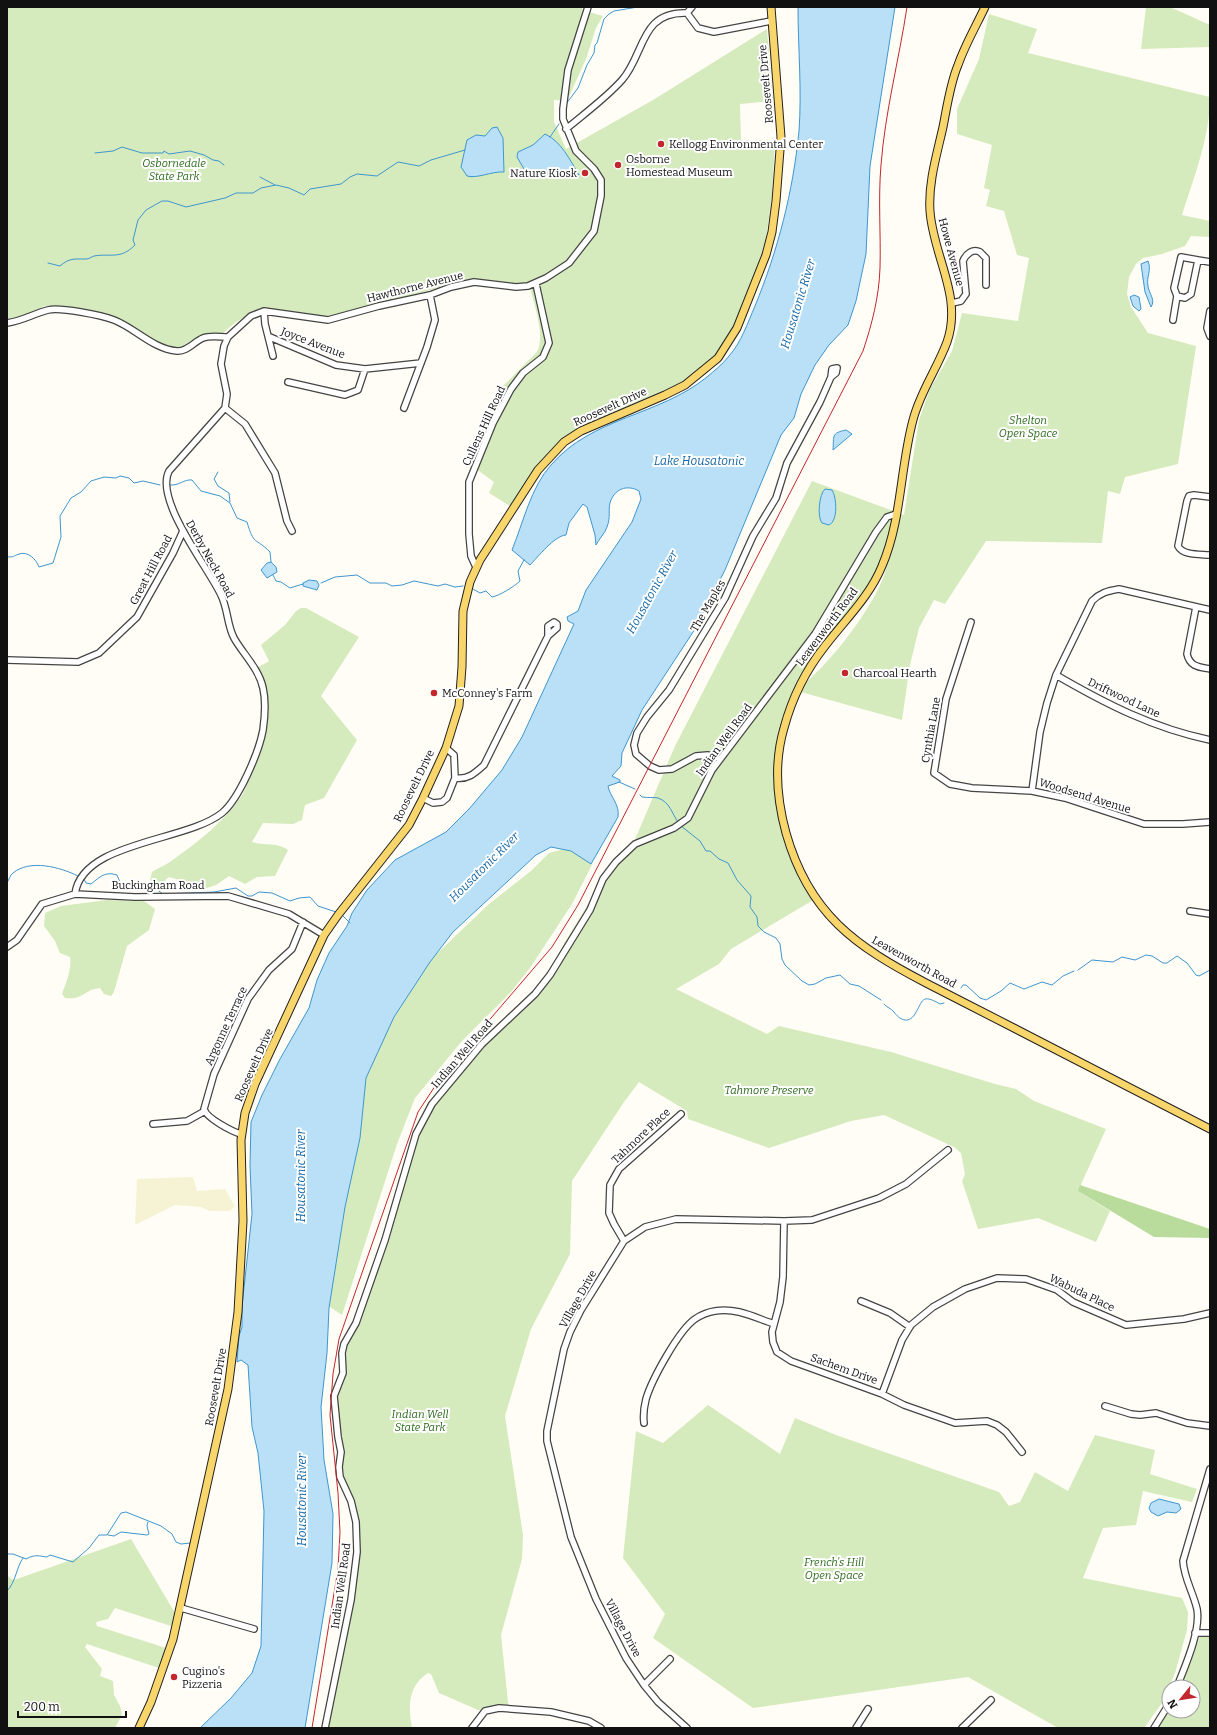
<svg xmlns="http://www.w3.org/2000/svg" width="1217" height="1735" viewBox="0 0 1217 1735" font-family="Bitter,serif">
	<style>
		.farmland { fill: #f6f3d4 }
		.green { fill: #d5ebbd }
		.forest { fill: #b9dc9c }
		.water { fill: #b9e0f7; stroke: #3f96cf }
		.lines { fill: none; stroke-linecap: round; stroke-linejoin: round }
		.stream { stroke: #3f96cf; stroke-width: 1 }
		.minor-casing { stroke: #444; stroke-width: 8 }
		.major-casing { stroke: #222; stroke-width: 9 }
		.minor { stroke: #fff; stroke-width: 5.5 }
		.major { stroke: #f9d66b; stroke-width: 7 }
		.rail { stroke: #c4262e; stroke-width: 1 }
		.poi-dot { fill: #c4262e; stroke: #fff; stroke-width: 1.5 }
		.labels { text-anchor: middle; dominant-baseline: central; stroke-width: 4; stroke-linejoin: round; paint-order: stroke }
		.street-label { font-size: 11px; fill: #111; stroke: #fff }
		.poi-label { font-size: 11px; fill: #111; stroke: #fff; text-anchor: start }
		.park-label { font-size: 11px; font-style: italic; fill: #2f6b1f; stroke: #fff }
		.water-label { font-size: 12px; font-style: italic; fill: #1768a6; stroke: #fff }
	</style>
	<rect width="100%" height="100%" fill="#fffdf5"/>
	<path class="farmland" d="M193 1177 197 1191 225 1189 235 1206 230 1211H210L201 1207 175 1205 135 1225 137 1179Z"/>
	<path class="green" d="M7 7H583L582 10 603 16 596 28 586 59 567 101 554 100V122L566 149 653 100 767 29 773 101 740 104 741 140H775L772 196 764 253 741 313 717 353 698 373 680 386 566 438 554 447 510 506 489 493 494 482 468 463 499 390 537 352C546 335 533 302 529 283H468L441 287 328 320 254 313C241 318 230 325 221 336L196 338 171 352 108 319 59 307 44 306 31 313 7 319Z
		M1146 7H1170L1210 25V47L1141 49Z
		M989 14 1037 29 1028 53 1210 97C1210 137 1194 177 1182 215L1210 221V237L1191 236 1185 246 1162 254 1143 258 1136 264 1129 277 1127 294 1131 307 1148 333 1196 346 1178 464 1125 477 1120 494 1108 491 1102 543 986 541 945 604 934 600 919 628 910 665 902 720 797 691C808 680 820 670 830 658 848 639 884 589 887 564L881 575 833 638 807 665 787 706 777 742 776 781 779 821 793 862 815 899 731 949 719 964 676 989 767 1034 779 1026 891 1052 995 1084 1016 1089 1034 1101 1106 1129 1078 1191 1110 1211 1096 1242 1038 1218 978 1229 962 1181 965 1174 961 1153 954 1147 884 1115 851 1121 769 1148 688 1119 687 1111 639 1082 624 1102 572 1181 570 1254 531 1329 505 1416 523 1535 522 1559 501 1635 509 1712 478 1710 439 1693 431 1674 428 1673C408 1686 408 1706 412 1728H325L355 1569 353 1507 345 1485 335 1405 344 1345 359 1314 423 1115 498 1025 526 1001 550 973 562 947 602 881 633 844 675 746 812 481 904 515 919 420 930 389 952 351 962 313 1018 321 1029 258 1017 255 1004 211 986 206 990 190 984 188 992 145 957 134V109L979 59Z
		M301 608H306L359 637 321 696 357 740 324 798 305 805 302 820 293 824 263 823 252 842C265 846 277 842 288 850L275 876 257 877 245 884 229 876 216 885 207 888 169 877C164 880 164 885 159 887L150 880 152 872C158 868 164 866 170 862 195 844 223 823 240 798 246 791 248 779 252 770 264 737 277 700 257 668L269 661 261 645 285 625 296 611Z
		M564 849 576 852 586 858 592 865 572 904 530 968 510 993 462 1041 415 1098 397 1144 342 1315 327 1305 364 1064 427 963 489 904 531 871 549 853Z
		M107 900 144 901 155 909 149 930 127 946 114 992 111 996 104 994 100 988C83 990 84 1000 65 998L62 994C66 983 72 969 70 957L60 953 55 941 44 926 45 913 61 906Z
		M708 1405 780 1454 795 1418 836 1435 999 1492 1009 1506 1020 1502 1035 1472 1068 1491 1095 1435 1155 1450 1150 1474 1197 1489 1192 1502 1143 1491 1136 1525 1103 1528 1083 1578 1182 1598 1188 1612 1187 1630 1175 1673 1162 1703 1144 1728H1058L968 1677 753 1708 653 1638 665 1614 623 1558 636 1431 663 1443Z
		M131 1539 175 1613 171 1626 115 1608 108 1619 96 1622 97 1626 166 1648 159 1668 87 1644 85 1647 102 1669 100 1676 113 1681 114 1695 120 1706 122 1715 115 1728H7V1576L14 1580Z
		M1200 1636H1210V1728H1157L1169 1709V1711H1193V1687H1180Z"/>
	<path class="forest" d="M1080 1185 1210 1229V1238L1154 1237 1078 1191Z"/>
	<path class="water" d="M798 7H895L870 166 866 254 856 301 848 325 829 345 815 365 801 394 794 418 781 435 725 570 695 629 642 710 622 753 621 766 612 776 620 780V782L608 786C610 797 620 804 618 817L591 864 571 851 551 847 536 855 453 932 430 962 394 1017 366 1078 360 1138 345 1207 329 1308 327 1353 321 1407 324 1460 333 1514 332 1563 305 1728H200L231 1698 252 1673 261 1646 264 1511 258 1453 252 1427 248 1365 241 1360 237 1362 239 1336 242 1327V1306L252 1214 250 1166 251 1122 262 1095 280 1059 309 1008 317 980 329 953 347 926 352 913 367 890 395 860 446 832 469 809 502 770 522 737 574 624 568 621 567 617 578 611 586 590 632 522 641 499 639 491C627 484 614 489 610 503 608 509 611 517 607 527 605 533 599 539 596 545L595 535 587 507 583 504 569 523 566 535C554 536 538 557 530 565L512 550C523 523 531 487 551 465 592 417 659 416 707 377 714 371 723 364 729 356 741 343 748 322 755 306 778 250 793 192 799 131 802 90 798 48 798 7Z
		M497 127 503 138 504 172C492 171 477 179 467 176L461 167 467 140 476 135 485 136 492 128Z
		M545 134C561 141 570 160 579 175L561 177 524 169 517 157 518 152 533 145Z
		M1148 261C1152 270 1146 277 1148 286 1149 294 1156 300 1151 307L1145 292 1141 264Z
		M1134 295 1139 297 1141 309 1139 311 1133 306 1130 297Z
		M846 430 852 434 833 450C834 436 831 433 846 430Z
		M825 489 832 490C837 498 838 521 829 525L822 523C817 517 819 494 825 489Z
		M271 562 276 567 277 572 267 578 261 570 267 563Z
		M309 580 317 581 319 585 317 590 303 586V583Z
		M1159 1499 1179 1504 1181 1509 1176 1513 1167 1512 1158 1516 1151 1512 1149 1508 1151 1503Z"/>
	<g class="lines">
		<path class="stream" d="M566 104 578 88 587 65 594 53 595 45 597 43 604 19 609 14 614 11 638 7
			M550 137 559 124
			M95 153 113 151 122 147 142 153H163L164 151 169 154 190 151 204 155 213 160 219 161 224 165
			M260 177 275 185
			M48 263 60 266C69 258 74 259 86 259 89 259 91 257 94 256 111 253 120 260 135 245L133 240 138 220 146 210 162 201H168L186 207 225 198 236 193H253L261 188 276 185 289 188 304 195 310 189 341 184 350 177 357 174 377 176 398 162 419 166 431 160 465 150
			M218 472 214 479 218 486 229 493 230 502
			M170 485C179 486 184 479 192 480L201 491 220 496 230 503 237 518 247 522C254 546 255 537 270 552L271 562
			M7 557C15 557 13 556 19 554 28 551 36 559 39 567L53 563 61 537 60 516 71 498 81 492 91 481 104 477 116 478 120 476 129 478 134 483 143 481 160 485
			M273 575 276 581 281 582 290 588 303 584
			M321 583 335 577 357 575 370 583H386L392 586 402 585 414 581 438 586 445 584 455 587 463 586
			M473 589 480 593 486 591 492 597C499 596 515 586 520 581L518 571 524 560
			M619 782 635 789
			M640 795 642 797C648 798 654 797 658 798 670 802 672 814 678 822
			M681 826 700 841 706 851H710L719 859 728 863 737 880 751 896 750 907 757 917 758 926 764 932 776 938 780 944 782 959 785 965 802 981 809 985 815 984 826 978 840 975 850 984 859 986 881 1000
			M84 879 86 883 91 884C100 877 105 871 117 875L122 887 127 890 138 885
			M7 883C9 880 10 875 13 873 30 859 60 867 78 876
			M140 884H149L163 894 214 892 236 888 248 896H252L259 892 272 893 290 901 299 898 310 897 318 906 336 912
			M342 915 350 923
			M1078 970 1092 960 1113 962 1122 957 1135 960 1146 955 1152 956 1163 963H1167L1177 956 1187 963 1196 975 1199 976 1210 970
			M961 988 963 985H966L980 998 986 1000 1001 991 1010 983 1024 989 1042 982 1052 985 1063 976 1074 971
			M884 1004C887 1008 891 1008 894 1012 899 1019 908 1025 915 1014 923 1001 921 993 940 1004L944 1003
			M108 1535 114 1536 121 1532 147 1535 149 1534 147 1526 148 1522
			M7 1554H13L26 1559C35 1554 39 1556 47 1557L50 1555 73 1562 89 1548 99 1535H107L121 1513 126 1512 161 1526 172 1534 176 1542 181 1544 190 1543
			M7 1591C16 1582 16 1568 23 1558"/>
		<defs>
			<path id="minor" d="M687 13 698 28 714 32 771 21
				M566 129C584 114 606 98 622 80 645 54 640 11 687 13L692 7
				M1181 257 1198 260 1191 294 1185 298 1177 296 1174 288Z
				M1198 260 1210 262
				M952 303 961 301 966 294 963 261C966 254 973 248 980 252L986 258V285
				M264 311 265 324 273 356
				M1210 311 1207 328 1210 336
				M1173 320 1177 296
				M7 323C22 321 33 314 48 310 60 307 101 315 114 320 135 328 153 349 177 351 187 352 195 341 203 338 210 335 220 337 228 337
				M270 337 336 365 365 369 421 363
				M288 382 345 395 358 390 365 369
				M225 408 245 424 275 473 287 521 292 531
				M404 408 427 347 435 320 430 295
				M1210 497 1194 495 1189 496 1187 501 1178 546C1183 556 1201 554 1210 555
				M476 567 471 556 469 534V482L493 423 511 389 523 373 543 357 549 343 536 284
				M1196 607 1187 654C1190 667 1199 667 1210 669
				M971 622 946 699 934 773 950 784 972 788 1032 791 1065 798 1144 824H1183L1210 822
				M7 660 78 662 99 653 137 617 173 553 183 531
				M1056 675C1106 704 1153 728 1210 740
				M446 748 454 755 455 778C468 780 475 773 484 765L543 646 548 636 557 628V624L554 622 548 626V636
				M720 759 708 755 696 756 672 769 659 770 650 766 636 754 634 745 637 733 647 717 669 690 725 598 753 536 776 498 787 463 820 402 831 377 836 373 837 368 832 369 831 377
				M1032 791 1040 732 1047 703 1056 675 1092 601C1100 593 1107 591 1119 589L1210 610
				M423 798 433 803 442 802 447 798 455 778
				M75 894C82 841 186 842 222 813 239 799 259 752 263 730 265 716 266 701 263 688 259 669 243 654 234 638 227 625 228 609 221 595 208 567 154 500 169 471L225 408 227 394 221 364 224 346 228 337 251 316 264 311 328 320 379 306 430 295 451 287 474 282 516 287 528 286 546 278 569 263 594 231 601 196V180L594 169 576 151 563 119V109L568 70 588 7
				M1190 911 1210 914
				M7 947 17 940 42 904 75 894 135 897 228 896 289 914 324 935
				M153 1124 187 1121 205 1111
				M241 1134C233 1132 206 1118 204 1109L214 1074 248 999 269 970 292 949 303 922
				M784 1221 783 1277 780 1302 772 1332 773 1342 777 1352 791 1361 882 1394 904 1405 955 1423 987 1421 997 1425 1006 1432 1022 1452
				M624 1241 614 1224 609 1213 610 1185 619 1169 681 1114
				M861 1301 890 1313 910 1327
				M882 1394 902 1340 911 1325 933 1307 965 1289 997 1278 1026 1279 1057 1290 1073 1302 1126 1325 1184 1319 1210 1313
				M1105 1406 1131 1414 1140 1415 1156 1413 1187 1423 1210 1426
				M644 1423C643 1415 644 1407 646 1399 652 1379 679 1330 695 1319 701 1315 708 1312 715 1311 736 1307 756 1318 774 1324
				M181 1608 254 1629
				M1195 1633H1210
				M644 1685 670 1659
				M1177 1687C1185 1666 1201 1631 1197 1609 1193 1592 1184 1578 1183 1561L1210 1469
				M325 1728 351 1600 357 1552 356 1522 351 1501 340 1477 339 1467 341 1452 338 1437 334 1396 343 1373 342 1353 344 1344 356 1323 385 1240 416 1134 432 1104 482 1044 535 994 550 975 590 910 603 879 616 862 635 844 674 828 688 818 712 770 815 634 876 532 887 517 896 514
				M472 1728 485 1711 499 1708 551 1712 589 1721 601 1728
				M687 1728 658 1702 644 1685 626 1658 596 1599 571 1537 547 1441V1431L564 1349 570 1332 581 1310 624 1241 645 1227 676 1219 784 1221 812 1220 879 1198 906 1184 948 1150
				M856 1728 868 1709
				M962 1728 991 1700
				M1154 1728 1169 1704"/>
			<path id="major" d="M985 7C976 26 965 45 958 65 950 84 947 107 943 127 937 154 928 183 930 211 933 256 963 296 947 342 937 369 920 392 913 420 900 468 902 519 882 566 870 596 845 620 825 646 806 670 792 698 784 728 774 762 777 800 786 833 809 914 855 946 926 983 953 997 981 1011 1008 1025 1075 1060 1143 1094 1210 1129
				M139 1728 151 1702 173 1639 228 1389 238 1312 243 1221 241 1140 245 1113 255 1084 324 935 338 915 409 825 423 798 446 748 459 706 462 667 463 611 470 582 480 560 538 470 564 442 581 431 665 395 685 385 718 358 737 328 766 255 772 232 776 201 781 137 771 7"/>
		</defs>
		<use href="#minor" class="minor-casing"/>
		<use href="#major" class="major-casing"/>
		<use href="#minor" class="minor"/>
		<use href="#major" class="major"/>
		<path class="rail" d="M312 1728 338 1569 340 1532 338 1493 330 1415 333 1374 339 1339 418 1112 443 1074 552 947 578 905 863 351C872 324 879 297 880 268 881 234 878 200 881 165 885 112 899 60 907 7"/>
	</g>
	<g class="poi-dot">
		<circle cx="661" cy="144" r="4"/>
		<circle cx="618" cy="165" r="4"/>
		<circle cx="585" cy="173" r="4"/>
		<circle cx="845" cy="673" r="4"/>
		<circle cx="434" cy="693" r="4"/>
		<circle cx="174" cy="1677" r="4"/>
	</g>
	<g class="labels">
		<g class="street-label">
			<text transform="translate(766 84) rotate(-95)">Roosevelt Drive</text>
			<text transform="translate(951 252) rotate(75)">Howe Avenue</text>
			<text transform="translate(415 287) rotate(-14)">Hawthorne Avenue</text>
			<text transform="translate(313 343) rotate(21)">Joyce Avenue</text>
			<text transform="translate(610 407) rotate(-24)">Roosevelt Drive</text>
			<text transform="translate(484 426) rotate(-65)">Cullens Hill Road</text>
			<text transform="translate(210 559) rotate(61)">Derby Neck Road</text>
			<text transform="translate(151 570) rotate(-62)">Great Hill Road</text>
			<text transform="translate(708 606) rotate(-60)">The Maples</text>
			<text transform="translate(827 627) rotate(-53)">Leavenworth Road</text>
			<text transform="translate(1124 698) rotate(25)">Driftwood Lane</text>
			<text transform="translate(931 730) rotate(-80)">Cynthia Lane</text>
			<text transform="translate(724 740) rotate(-54)">Indian Well Road</text>
			<text transform="translate(414 786) rotate(-64)">Roosevelt Drive</text>
			<text transform="translate(1085 796) rotate(17)">Woodsend Avenue</text>
			<text x="158" y="885">Buckingham Road</text>
			<text transform="translate(914 962) rotate(29)">Leavenworth Road</text>
			<text transform="translate(226 1026) rotate(-65)">Argonne Terrace</text>
			<text transform="translate(462 1054) rotate(-49)">Indian Well Road</text>
			<text transform="translate(254 1065) rotate(-66)">Roosevelt Drive</text>
			<text transform="translate(641 1136) rotate(-43)">Tahmore Place</text>
			<text transform="translate(1082 1293) rotate(26)">Wabuda Place</text>
			<text transform="translate(578 1299) rotate(-61)">Village Drive</text>
			<text transform="translate(844 1369) rotate(20)">Sachem Drive</text>
			<text transform="translate(216 1387) rotate(-80)">Roosevelt Drive</text>
			<text transform="translate(341 1586) rotate(-82)">Indian Well Road</text>
			<text transform="translate(623 1628) rotate(62)">Village Drive</text>
		</g>
		<g class="poi-label">
			<text x="669" y="144">Kellogg Environmental Center</text>
			<text x="626" y="159">Osborne<tspan x="626" dy="13">Homestead Museum</tspan></text>
			<text x="577" y="173" text-anchor="end">Nature Kiosk</text>
			<text x="853" y="673">Charcoal Hearth</text>
			<text x="442" y="693">McConney's Farm</text>
			<text x="182" y="1671">Cugino's<tspan x="182" dy="13">Pizzeria</tspan></text>
		</g>
		<g class="park-label">
			<text x="174" y="163">Osbornedale<tspan x="174" dy="13">State Park</tspan></text>
			<text x="1028" y="420">Shelton<tspan x="1028" dy="13">Open Space</tspan></text>
			<text x="769" y="1090">Tahmore Preserve</text>
			<text x="420" y="1414">Indian Well<tspan x="420" dy="13">State Park</tspan></text>
			<text x="834" y="1562">French's Hill<tspan x="834" dy="13">Open Space</tspan></text>
		</g>
		<g class="water-label">
			<text transform="translate(798 304) rotate(-73)">Housatonic River</text>
			<text x="699" y="461">Lake Housatonic</text>
			<text transform="translate(652 592) rotate(-61)">Housatonic River</text>
			<text transform="translate(484 867) rotate(-45)">Housatonic River</text>
			<text transform="translate(301 1176) rotate(-90)">Housatonic River</text>
			<text transform="translate(302 1500) rotate(-90)">Housatonic River</text>
		</g>
	</g>
	<rect width="1217" height="1735" fill="none" stroke="#111111" stroke-width="16"/>
	<g transform="translate(1181 1699) rotate(240)"><circle r="19" fill="#ffffff" stroke="#a0a0a0"/>
	<path d="M0-3L7 15L0 10L-7 15Z" fill="#c4262e"/>
	<text y="-6" font-size="11" font-weight="bold" text-anchor="middle" fill="#111111">N</text>
	</g>
	<path d="M18 1711v6h108v-6" fill="none" stroke="#111111" stroke-width="2"/>
	<text x="24" y="1711" font-size="12" fill="#111111" stroke="#ffffff" stroke-width="3" paint-order="stroke">200 m</text>
</svg>
